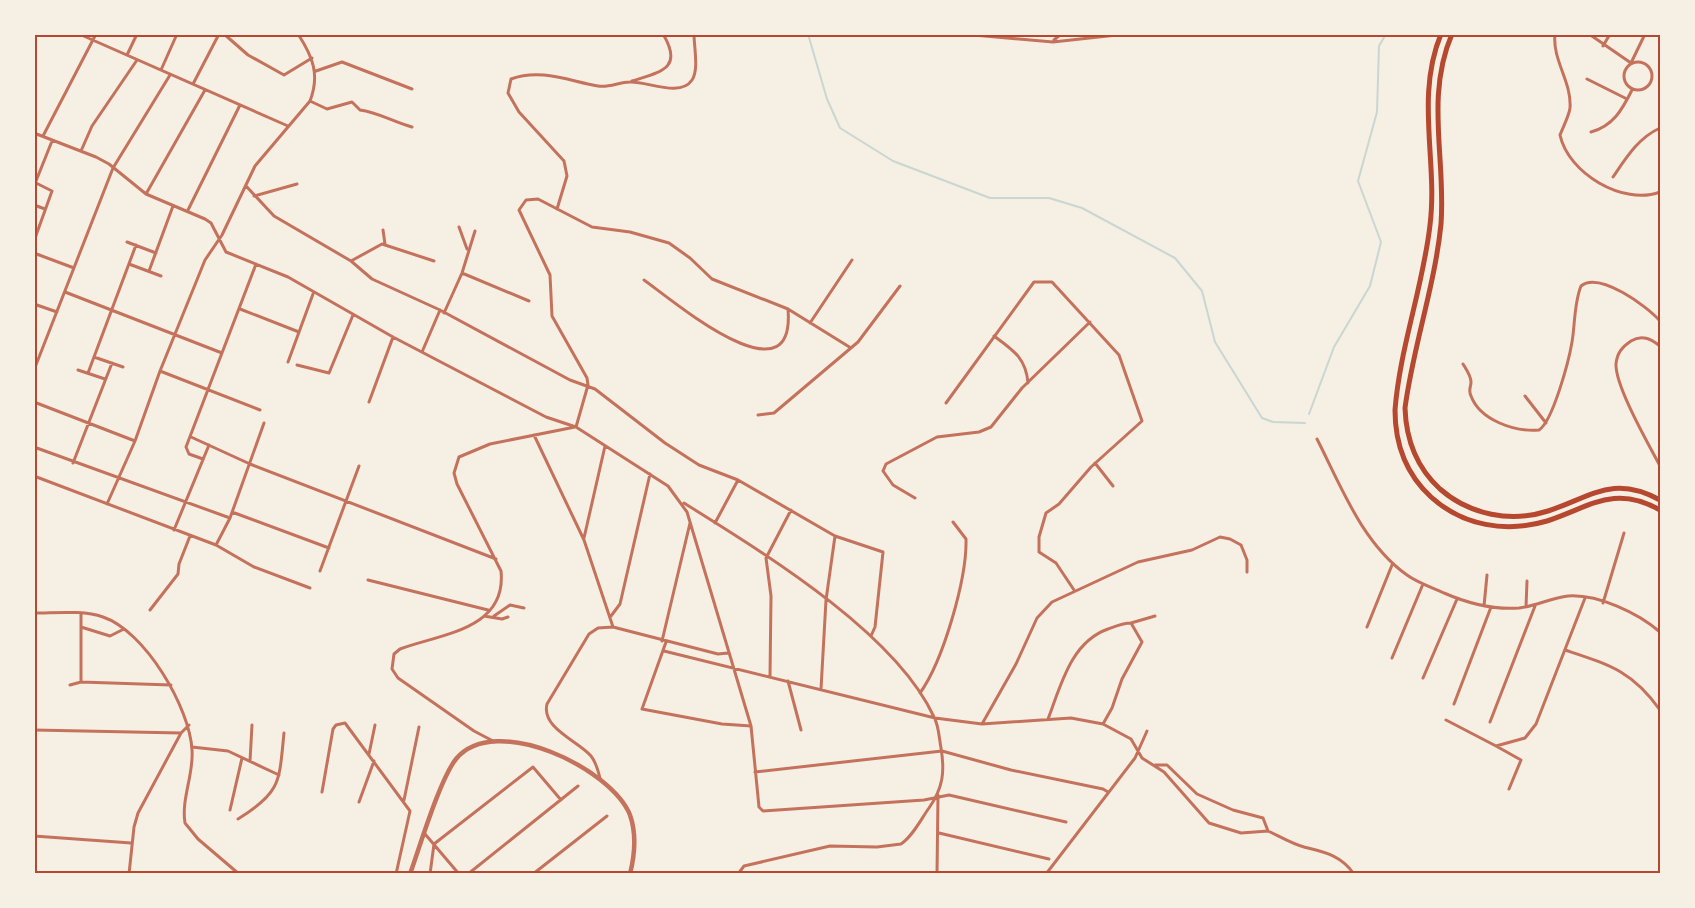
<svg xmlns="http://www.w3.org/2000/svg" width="1695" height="908" viewBox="0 0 1695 908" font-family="'Times New Roman',serif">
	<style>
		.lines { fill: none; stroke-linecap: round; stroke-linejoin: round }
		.stream { stroke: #c9d6d2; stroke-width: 2 }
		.minor { stroke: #c5725c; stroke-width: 3 }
		.tertiary { stroke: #c5725c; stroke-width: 4.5 }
		.primary { stroke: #b5482f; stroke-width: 5 }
		.neatline { fill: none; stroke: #b5482f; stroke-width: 2 }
	</style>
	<rect width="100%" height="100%" fill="#f6efe4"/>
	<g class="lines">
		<path class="stream" d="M808 34 827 99 840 128 893 161 990 198H1049L1082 208 1175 258 1202 291 1215 342 1262 418 1273 422 1305 423
			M1309 414 1334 347 1370 286 1381 242 1358 181 1377 112 1379 46 1386 34"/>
		<path class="minor" d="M79 34 288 126
			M224 34 248 55 284 75 312 58
			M962 34 1053 42 1126 34
			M1555 34C1552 60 1572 82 1570 108 1569 116 1563 127 1560 135 1568 173 1623 206 1660 192
			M1589 34 1631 63 1645 34
			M1054 40 1061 34
			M1603 46 1610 34
			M127 55 137 34
			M1624 76a14 14 0 1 1 28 0a14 14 0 1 1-28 0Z
			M161 70 177 34
			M316 71 342 62 412 89
			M1587 79 1627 99
			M632 81C660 72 684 69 663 34
			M193 84 219 34
			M310 101 327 109 352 102 360 110C377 112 394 122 412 127
			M1591 132C1613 126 1622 110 1632 90
			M34 133 96 157 109 164 146 194 205 219 211 223 226 252 288 277 393 337 546 417 576 427 668 486 687 512 751 726 759 807 763 811 924 800 949 795 1066 822
			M43 136 96 34
			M81 151 92 126 137 60
			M1613 177C1626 158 1638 138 1660 128
			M34 186 52 141
			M246 186 274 216 351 261 372 279 440 310 570 380 595 389 665 443 699 465 738 480 835 536 883 552 875 627 871 636
			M146 194 205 90
			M254 196 297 184
			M34 205 45 209
			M557 209 567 176 564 161 519 112 508 93 511 79C541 68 569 81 598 86 609 88 619 82 630 82 647 81 680 98 692 80 699 70 694 47 694 34
			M188 210 240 105
			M459 227 467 249
			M383 230 385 244
			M34 241 52 191 36 183
			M127 242 156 253
			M34 253 74 268
			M351 261 382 244 434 261
			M129 264 161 276
			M149 271 173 206
			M462 273 529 301
			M644 280C671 299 796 406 788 309
			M65 292 222 353
			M34 304 57 312
			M240 309 299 332
			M444 313 462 273 475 231
			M810 323 852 260
			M994 336C1013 350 1026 358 1028 383
			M1660 346C1651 339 1642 334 1631 341 1622 347 1617 353 1616 364 1615 386 1649 445 1660 466
			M422 352 440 310
			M94 357 123 367
			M288 362 313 294
			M1463 364C1466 369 1471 376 1471 382 1471 387 1468 390 1471 396 1480 420 1514 432 1539 430 1553 421 1569 360 1572 342 1575 325 1574 303 1581 286 1599 271 1647 306 1660 321
			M297 365 329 373 353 315
			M34 370 113 168 170 75
			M78 370 105 379
			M160 371 260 410
			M88 373 136 245
			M1525 396 1546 423
			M34 402 135 441
			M369 402 393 337
			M946 403 1034 282H1052L1119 355 1142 421 1091 467 1059 504 1046 513 1039 537V552L1056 563 1074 590
			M758 415 774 413 858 342 900 286
			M576 427 588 385 587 378 552 316 550 275 519 210 526 200 538 199 592 227 630 232 669 243 690 258 712 279 788 309 851 348
			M534 435 584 540 613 627
			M191 437 250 464 496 559
			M1317 439C1341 486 1362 543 1407 575 1418 583 1431 587 1444 593 1467 603 1493 610 1519 608 1536 606 1551 598 1568 596 1598 594 1638 613 1660 632
			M34 447 230 518
			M203 459 189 454 186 447 256 264
			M73 463 112 363
			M1095 463 1113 486
			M34 476 216 545 254 567 310 588
			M915 498 893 485 883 471 886 464 937 437 979 432 991 427 1022 388 1090 322
			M684 503C762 552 895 632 934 717 939 726 939 738 941 748 945 772 943 788 929 808 921 819 913 836 901 844L877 847 830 846 744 866 738 874
			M107 504 135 441 160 371 205 260 222 235 255 166 310 101C320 75 313 57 298 34
			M232 512 329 548
			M715 523 738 480
			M174 530 209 445
			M584 538 605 446
			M216 545 230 518 264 423
			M320 571 359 466
			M368 580 488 610
			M1603 603 1624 533
			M1484 606 1487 575
			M1526 607 1527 581
			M150 610 178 574 179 564 190 536
			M34 613C56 613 83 610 103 617 145 631 190 708 192 750 194 774 181 799 185 823L198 839 239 874
			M484 616 502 619 508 617
			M494 616 510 605 524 608
			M611 616 620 604 650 474
			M1131 623 1155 616
			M81 627 110 636 124 629
			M1367 627 1392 565
			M662 641 690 523
			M666 642 642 709 722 724 751 726
			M1565 650C1610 665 1632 671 1660 710
			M664 651 935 718 982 724 1071 718 1103 724 1131 739 1142 758 1164 772 1209 823 1241 833 1268 831
			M1392 658 1423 584
			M770 676 771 596 766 558 791 510
			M1423 678 1457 599
			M788 681 801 730
			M81 682V614
			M70 685 81 682 171 685
			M821 689 826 600 835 536
			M920 693C943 661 967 579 966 539L953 522
			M1454 704 1491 607
			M1048 719C1061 685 1071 642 1108 629 1116 626 1123 623 1131 623L1142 642 1122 679 1112 708 1103 724
			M1446 720 1496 746 1525 738 1536 724 1585 598
			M1490 722 1535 606
			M982 724 1016 664 1037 618 1052 602 1138 562 1192 550 1220 537 1230 539 1241 545 1247 560V572
			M34 730 181 733 189 725
			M493 741 474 731 398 678 392 669 394 654 400 649C440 634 507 630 501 571L457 484 454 473 459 457 490 444 575 427
			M1496 746 1521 760 1509 789
			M192 747 228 751 279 775
			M369 754 375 725
			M250 761 252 725
			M1155 765H1167L1197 794 1233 810 1263 818 1268 831C1279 836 1292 844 1304 847 1324 852 1341 855 1354 874
			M755 772 942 751 1011 770 1103 789 1108 792
			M600 778C598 770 596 762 591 756 578 741 541 728 547 704L589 634 598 628 613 627 718 654 728 653
			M322 792 333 729 336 725 345 723 410 811 396 874
			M404 800 419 727
			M359 802 374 761
			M230 810 242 758
			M238 819C282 792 279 781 284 733
			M939 833 1049 859
			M425 834 459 874
			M34 836 131 843
			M129 874 134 827 138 813 181 733
			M430 874 434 844 533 767 561 800
			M468 874 578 786
			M533 874 607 816
			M937 874 938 795
			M1046 874 1135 758 1147 731"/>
		<path class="tertiary" d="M410 874C420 846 440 779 456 759 495 712 611 768 630 815 637 835 635 854 630 874"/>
		<path class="primary" d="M1441 34C1415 97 1438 161 1430 225 1423 287 1400 347 1395 410 1395 443 1406 474 1431 497 1463 526 1506 533 1547 521 1590 507 1614 484 1660 510
			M1452 34C1425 97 1446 159 1441 224 1435 285 1413 347 1405 408 1406 439 1416 467 1440 489 1470 515 1511 523 1548 511 1591 497 1613 474 1660 500"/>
	</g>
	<rect width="1695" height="908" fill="none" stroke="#f6efe4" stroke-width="72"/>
	<rect x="36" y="36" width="1623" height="836" class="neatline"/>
</svg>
